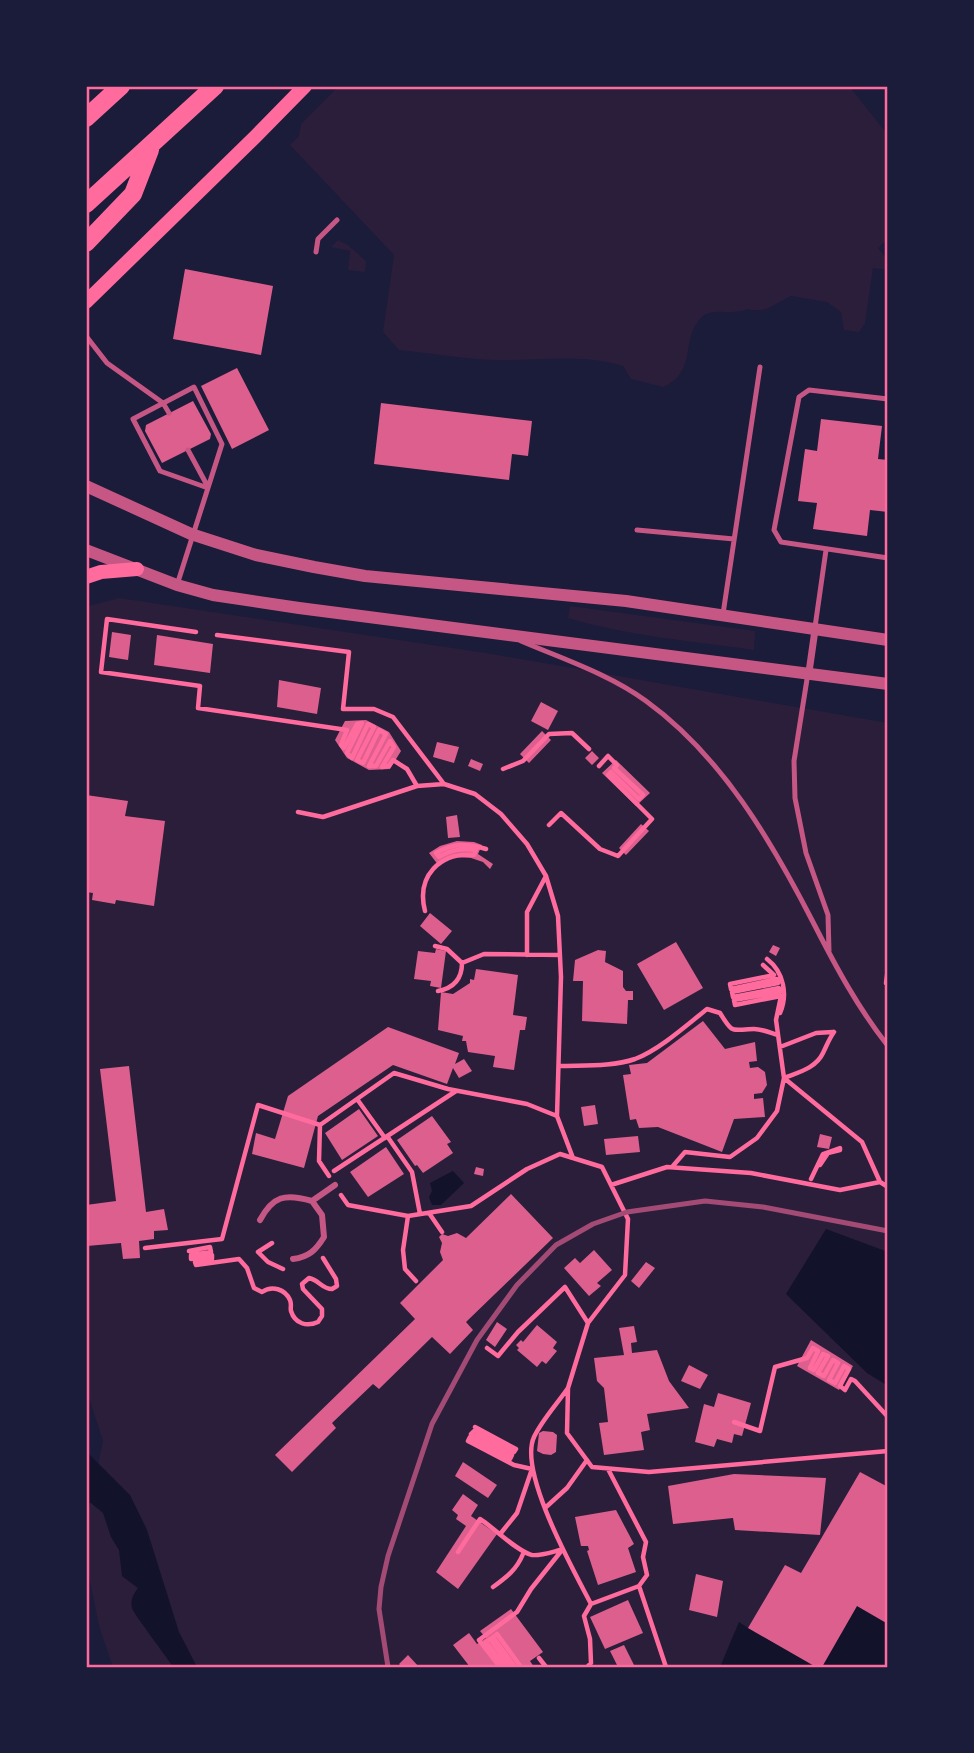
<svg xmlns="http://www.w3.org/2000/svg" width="974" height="1753" viewBox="0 0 974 1753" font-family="'Open Sans',sans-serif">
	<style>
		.green { fill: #2a1e3b }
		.water { fill: #12122b }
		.building { fill: #dd5f8e }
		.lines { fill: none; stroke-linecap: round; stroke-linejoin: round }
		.path { stroke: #ff6b9d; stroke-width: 4.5 }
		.service { stroke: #c65784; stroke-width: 5 }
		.pedestrian { stroke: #c65784; stroke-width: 6 }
		.minor { stroke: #c65784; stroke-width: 7 }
		.tertiary { stroke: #c65784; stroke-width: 12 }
		.secondary { stroke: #ff6b9d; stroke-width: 14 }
		.motorway { stroke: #ff6b9d; stroke-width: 18 }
		.rail { stroke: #a44b75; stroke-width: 5 }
		.neatline { fill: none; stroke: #ff6b9d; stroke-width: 2.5 }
	</style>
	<rect width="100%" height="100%" fill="#1b1b3a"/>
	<path class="green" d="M339 86H849L888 135V239L878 248 888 260V270L873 268 865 323 859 332 844 330 841 312 827 302 791 296C774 304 766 314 747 309 734 316 715 307 703 316 679 337 699 372 663 387L631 379 623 366C581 353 538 361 495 360 463 359 430 353 399 350L383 332 394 255 290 145 299 136 301 124Z
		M338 240 348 245 366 261 365 272 348 270 350 251 331 247Z
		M119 598 486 653 888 723V1667H113L99 1626 86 1562V1522L103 1441 86 1389V622L89 606Z
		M570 606 755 631 754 650C692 641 628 636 568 618Z"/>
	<path class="water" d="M453 1171 464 1183 441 1205H432L429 1197 432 1191 430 1183Z
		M826 1229 888 1252V1386L867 1373 786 1294Z
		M86 1451 130 1495 147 1530 179 1632 197 1667H173C167 1657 133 1613 132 1608 130 1599 134 1594 138 1588L122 1576 119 1550 111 1537 103 1513 91 1503 86 1502Z
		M857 1606 888 1624V1667H822Z
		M739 1622 748 1628 816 1667H720Z"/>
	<path class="building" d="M185 269 273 286 261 355 173 339Z
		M237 368 269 430 232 449 201 386Z
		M193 401 211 434 210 439 162 463 145 431 146 425Z
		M381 403 532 421 528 456 512 454 509 480 374 464Z
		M821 419 882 426 878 459 888 460V512L870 510 867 536 813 529 817 503 798 501 805 449 817 451Z
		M112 632 131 635 128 660 109 657Z
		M157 635 213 644 210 673 154 665Z
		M279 680 321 688 317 714 277 707Z
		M541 702 558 711 548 730 531 721Z
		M366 720 389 732 401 751 390 769 369 770 347 758 335 740 345 721Z
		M542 731 551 740 529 763 520 754Z
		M437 742 459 747 454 763 433 757Z
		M592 751 599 758 592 765 585 758Z
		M471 759 483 764 480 771 468 766Z
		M616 760 650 793 636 806 602 773Z
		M86 795 128 801 125 816 165 821 154 906 116 900 115 904 92 900 93 893 86 892Z
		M457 815 460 837 448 838 446 817Z
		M641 824 649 831 626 855 619 848Z
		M457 841 474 842 482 845 478 854 493 864 490 869 483 862 471 858 458 857 446 860 439 866 429 853 440 846Z
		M430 913 452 931 441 944 420 926Z
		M676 942 703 988 664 1010 637 964Z
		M773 945 780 948 776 956 769 952Z
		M436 949 446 951 441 988 430 986 431 981 414 979 418 951 435 953Z
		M598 950 606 951 605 962 623 971V987L626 991H633V1000H628L627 1024 582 1021 583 981H573L575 960Z
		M476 969 518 975 513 1015 527 1017 525 1030H520L514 1070 493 1067 495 1056 468 1052 466 1041H462L463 1036 438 1030 441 992 453 994 470 983V979L474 980Z
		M703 1021 725 1049 755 1042 757 1061 749 1062 750 1068 758 1067 765 1072 767 1085 762 1093 754 1094V1099L763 1098 765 1117 734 1119 722 1152 658 1127 639 1128 636 1119 630 1120 623 1075 631 1074 629 1065 647 1063Z
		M388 1027 459 1053 455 1064 464 1059 472 1071 459 1078 453 1068 447 1084 393 1065 318 1116 304 1168 252 1154 256 1133 275 1139 288 1096Z
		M129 1066 146 1212 164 1209 168 1230 154 1231V1239L139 1241 140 1258 123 1259 121 1243 87 1246 86 1205 116 1201 100 1069Z
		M595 1105 598 1124 584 1126 581 1107Z
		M359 1109 378 1136 342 1160 325 1133Z
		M432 1116 451 1142 447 1144 453 1153 423 1173 417 1165 415 1166 397 1140Z
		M820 1134 832 1137 829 1149 817 1147Z
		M638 1136 640 1152 606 1155 604 1139Z
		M386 1147 404 1174 368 1197 350 1172Z
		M476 1167 484 1169 483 1176 474 1174Z
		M511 1194 553 1238 466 1322 473 1330 450 1354 432 1337 379 1389 373 1384 332 1423 336 1428 292 1472 275 1455 415 1319 400 1303 443 1260 440 1252 442 1243 439 1237 442 1234 448 1236 457 1233 466 1238Z
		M594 1250 612 1270 597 1283 601 1286 589 1296 564 1268 575 1258 580 1263Z
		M646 1262 655 1268 639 1288 631 1281Z
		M497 1322 507 1329 495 1347 486 1340Z
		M537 1325 557 1342 553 1348 557 1351 546 1364 542 1361 537 1367 517 1350 519 1348 516 1345 521 1340 523 1342Z
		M634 1326 637 1342 631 1343 632 1353 657 1350 669 1381 689 1408 647 1414 650 1430 641 1432 644 1450 604 1455 599 1423 608 1422 604 1388 597 1381 594 1358 624 1355 619 1328Z
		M811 1340 853 1366 839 1390 797 1366Z
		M689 1365 708 1375 700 1389 681 1381Z
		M718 1393 751 1403 742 1436 734 1434 732 1443 717 1439 714 1447 695 1442 704 1404 714 1407Z
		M543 1431 553 1432 557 1435 556 1452 551 1455 543 1454 537 1451 539 1433Z
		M463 1462 497 1485 488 1498 455 1476Z
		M860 1472 888 1487V1624L857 1606 822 1667H816L748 1628 785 1565 801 1573Z
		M734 1474 826 1478 820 1535 735 1530 733 1518 673 1524 668 1486Z
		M463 1494 478 1505 471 1516 497 1534 458 1589 436 1572 466 1526 456 1519 458 1515 452 1510Z
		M616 1510 634 1544 628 1548 636 1572 598 1585 587 1551 589 1550 588 1546H581L575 1517Z
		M696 1574 723 1581 717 1617 689 1610Z
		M628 1600 643 1633 605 1649 590 1617Z
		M511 1609 543 1652 530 1661 534 1667H470L453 1645 469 1633 477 1644 486 1638 480 1631Z
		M624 1645 635 1667H618L610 1651Z
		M408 1655 419 1667H402L399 1664Z"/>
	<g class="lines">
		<path class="path" d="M196 632 107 619 101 672 200 686 198 708 347 730 341 745 344 748 357 724 362 723 347 753 352 758 368 724 374 727 357 760 363 763 379 730 386 734 369 766H376L390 741 394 747 382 767 389 766 393 760 407 769 417 786
			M217 635 349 652 343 709H374L393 717 444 784
			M503 769 523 761 549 734 572 733 589 749
			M298 812 323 817 417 786 444 784 475 794 501 814 527 844 546 876 558 916 561 977 557 1116
			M549 825 561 813 600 849 618 856 652 819 608 775 611 772 639 799 643 795 614 768 617 765 608 756 599 766
			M425 911C416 876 440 852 474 855L476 850C461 848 451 850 439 857L436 853C453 843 467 843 486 849
			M435 946 447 949 462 963C462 979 454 988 438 991
			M527 955V912L546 876
			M767 959C784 972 788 995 780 1013
			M462 963 484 954 560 955
			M763 965 774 975 730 984 731 989 777 979 778 983 732 992 733 997 779 988 780 992 734 1000 735 1005 781 996 776 1020 784 1078 862 1142 880 1182
			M888 968 886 983H888
			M780 1047 816 1033 833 1032
			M559 1066C583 1065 612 1067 635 1059 659 1050 687 1025 707 1009L720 1013C734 1036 732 1029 754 1029 762 1029 771 1033 778 1035
			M357 1099 385 1138
			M387 1136 412 1172 420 1214
			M672 1167 685 1152 730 1157 757 1138 777 1111 784 1078C799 1072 816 1068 823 1053 827 1045 829 1039 834 1032
			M334 1171 456 1091
			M329 1176 319 1161 320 1125 394 1073 448 1089 527 1104 557 1116 573 1158
			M811 1179 823 1154 840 1148V1150L828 1153 820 1165
			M611 1185 667 1167 751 1173 840 1190 880 1182 888 1187
			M341 1195 348 1205 408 1216 471 1206 527 1169 560 1154 602 1167 628 1219 625 1275 588 1323 568 1388 567 1433 592 1467 649 1472 888 1451
			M429 1213 442 1232
			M408 1216 403 1250 405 1269 416 1281
			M272 1243 258 1252 268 1262 283 1269
			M145 1248 222 1239 258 1105 320 1125
			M189 1251 210 1247 211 1252 191 1255V1259L212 1255V1259L195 1262 196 1265 239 1259 247 1268 254 1288 262 1292C272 1285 285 1289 290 1300 292 1305 290 1307 291 1311 295 1324 307 1327 318 1322L322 1316V1309L303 1289 302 1284 309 1278C319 1280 322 1289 332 1289L337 1286 336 1279 323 1258
			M487 1348 498 1356 518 1332 565 1287 588 1323
			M568 1388C557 1404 542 1420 534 1437 518 1472 574 1571 591 1604L639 1586 666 1667
			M734 1422 760 1431 775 1367 807 1358 813 1348 818 1351 810 1368 814 1370 823 1354 828 1356 818 1373 824 1376 833 1360 838 1363 829 1380 835 1383 844 1366 849 1369 840 1386 845 1390 851 1379 855 1381 888 1417
			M475 1427 516 1449 514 1452 474 1431 471 1434 512 1455 510 1459 470 1437 468 1441 514 1465 532 1469 517 1513 501 1533
			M608 1469 646 1542 643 1557 647 1575 639 1586
			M545 1508 567 1488 587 1460
			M458 1552 480 1519C493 1527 519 1553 532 1555 540 1556 552 1552 560 1550
			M493 1587C507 1577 517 1569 523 1554
			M539 1658 546 1667
			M500 1667 479 1640 517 1612 531 1589 562 1550
			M505 1667 486 1642 490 1639 510 1667
			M515 1667 493 1637 497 1634 521 1667
			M587 1667 591 1663 590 1639 584 1616 591 1604"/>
		<path class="service" d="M316 252 318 239 337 220
			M86 336 107 363 163 403 169 413
			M888 399 809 390 799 397 774 530 781 542 888 558
			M188 450 208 487
			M637 530 734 539
			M177 585 222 444 194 387 133 419 160 471 208 488
			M723 614 760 367
			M815 627 826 550
			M521 641C563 659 609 674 646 701 722 756 772 842 814 924 836 967 858 1008 888 1046
			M808 673 794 761 795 798 806 853 828 915 829 951"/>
		<path class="pedestrian" d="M260 1220C273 1196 285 1193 312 1201L335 1185
			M293 1259C309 1257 316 1250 324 1237L322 1215 312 1201"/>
		<path class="minor" d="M809 672 815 630"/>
		<path class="tertiary" d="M86 486 191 534 256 555 314 567 365 576 626 601 888 640
			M86 550 177 585 213 595 299 608 888 684"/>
		<path class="secondary" d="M86 302 255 137 305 86
			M86 577 101 572 137 569"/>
		<path class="motorway" d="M86 118 121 86
			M86 204 215 86
			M86 243 133 194 150 150"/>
		<path class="rail" d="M388 1667 379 1609 381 1587 388 1556 432 1424 477 1340 517 1285 556 1245 593 1224 627 1212 705 1201 763 1207 888 1231"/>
	</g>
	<rect width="974" height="1753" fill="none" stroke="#1b1b3a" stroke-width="175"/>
	<rect x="88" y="88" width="798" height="1578" class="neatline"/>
</svg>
